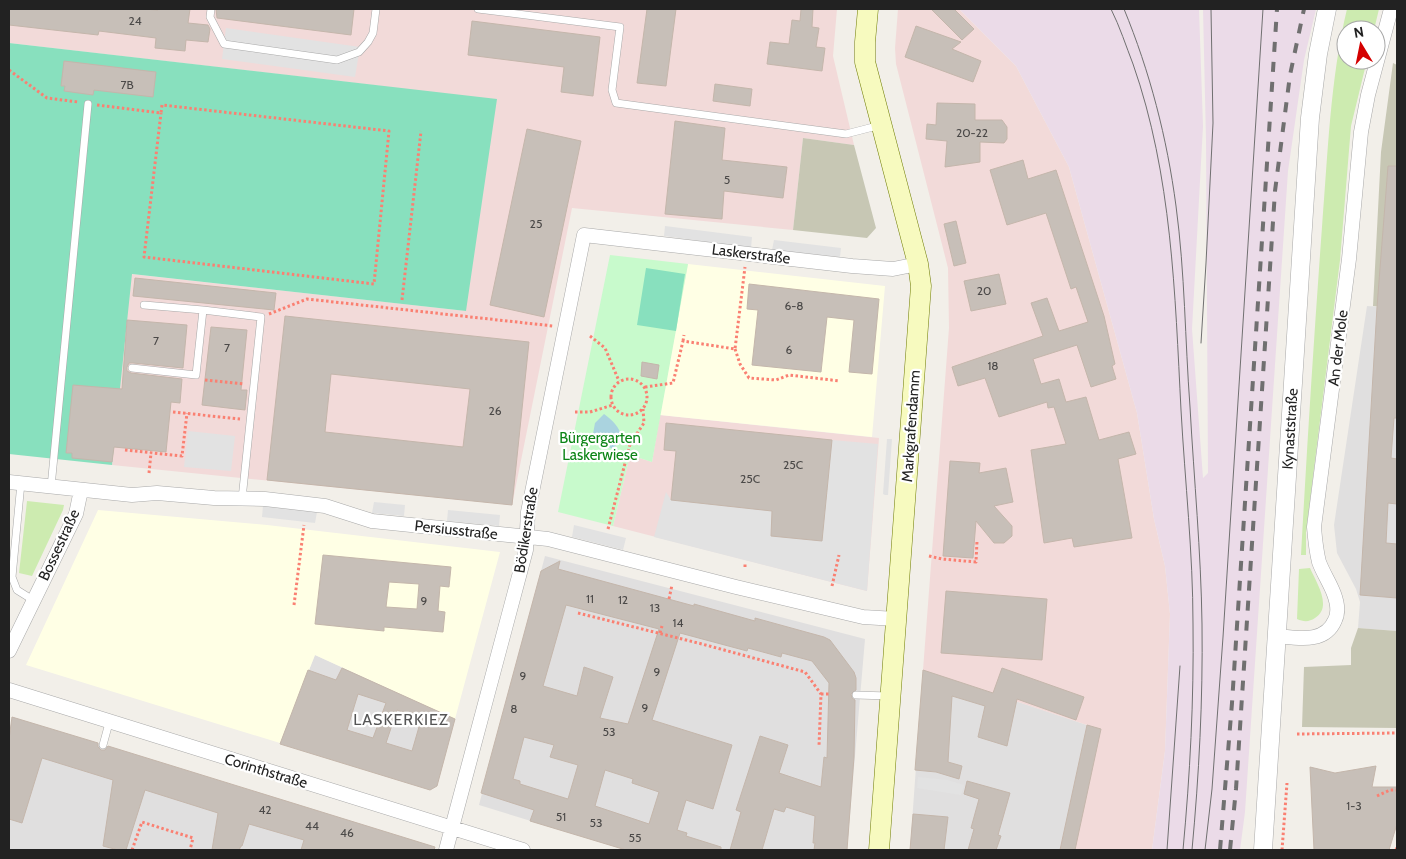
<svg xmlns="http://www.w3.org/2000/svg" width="1406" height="859" viewBox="0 0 1406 859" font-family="Cabin,sans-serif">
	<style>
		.residential { fill: #e0dfdf }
		.commercial { fill: #f2dad9 }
		.industrial { fill: #ebdbe8 }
		.education { fill: #ffffe5 }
		.construction { fill: #c7c7b4 }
		.grass { fill: #cdebb0 }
		.park { fill: #c8facc }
		.pitch { fill: #88e0be }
		.parking { fill: #e2e2e2 }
		.water { fill: #aad3df }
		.building { fill: #c7bfb8; stroke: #c4b6ab; fill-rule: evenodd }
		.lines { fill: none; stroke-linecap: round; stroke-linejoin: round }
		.service-casing { stroke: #a9a9a9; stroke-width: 8 }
		.minor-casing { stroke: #a9a9a9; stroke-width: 15 }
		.tertiary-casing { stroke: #a9a9a9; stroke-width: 19 }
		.secondary-casing { stroke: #707d05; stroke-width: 21 }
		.path { stroke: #fa8072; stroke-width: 3; stroke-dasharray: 2.5 2.5; stroke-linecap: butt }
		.service { stroke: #fff; stroke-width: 7 }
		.minor { stroke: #fff; stroke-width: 14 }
		.tertiary { stroke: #fff; stroke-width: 18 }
		.secondary { stroke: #f7fabf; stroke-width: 20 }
		.tram { stroke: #707070; stroke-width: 1 }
		.rail { stroke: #707070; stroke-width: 4; stroke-dasharray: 10 10; stroke-linecap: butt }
		.labels { text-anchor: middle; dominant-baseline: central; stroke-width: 4.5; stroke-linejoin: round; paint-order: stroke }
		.number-label { font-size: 12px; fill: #4b4948 }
		.street-label { font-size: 15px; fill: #222; stroke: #fff }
		.park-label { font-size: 15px; fill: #0c8416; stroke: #fff }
		.neighbourhood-label { font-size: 16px; letter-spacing: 1px; fill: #555; stroke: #fff }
	</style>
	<rect width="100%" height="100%" fill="#f2efe9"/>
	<path class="residential" d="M1367 306 1397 308V631L1358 628 1360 602 1356 589 1337 553 1334 525Z
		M545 556 865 639 847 850H626L479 805Z
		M315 655 455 719 437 786 430 790 280 743Z
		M923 670 1087 725 1060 850H910Z
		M12 717 421 843V850H9V739Z"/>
	<path class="commercial" d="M9 9H837L833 56 854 145 803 138 793 230 572 208 512 505 112 465 131 274 466 311 381 86 9 43Z
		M898 9H959L1016 66 1069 167 1137 413 1154 519 1165 566 1170 614 1165 751 1152 850H1060L1087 725 923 670 949 328 948 268 896 64 895 48Z
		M660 415 879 438 867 591 613 526 630 455 652 462Z"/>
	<path class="industrial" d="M959 9H1199L1203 126 1192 329 1203 478 1208 473 1206 140 1203 9H1316L1304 60 1288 171 1245 812 1240 850H1152L1165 751 1170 614 1165 566 1154 519 1137 413 1069 167 1016 66Z"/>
	<path class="education" d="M688 264 885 286 872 437 660 415Z
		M98 510 267 525 500 552 455 719 315 655 280 743 26 665Z"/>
	<path class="construction" d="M1393 63 1397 65V308L1373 306 1381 152Z
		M803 138 854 145 876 228 867 238 793 230Z
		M1358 628 1397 631V728L1302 727 1304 667 1351 665V648Z"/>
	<path class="grass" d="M1347 9H1379L1374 30H1346V60H1367L1351 126 1340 260 1306 533V555H1301C1307 446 1314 336 1322 227 1328 154 1330 80 1347 9Z
		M27 501 64 505 63 510 32 576 19 573Z
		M1310 568C1316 582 1333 607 1315 618 1309 622 1304 622 1297 619L1299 569Z"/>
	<path class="park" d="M610 255 688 264 652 462 630 455 613 526 558 512Z"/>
	<path class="pitch" d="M9 43 497 99 466 311 132 274 112 465 9 454Z
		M646 268 685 274 676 331 637 325Z"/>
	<path class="parking" d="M226 28 360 47 355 77 222 59Z
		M665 226 752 237 751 248 664 236Z
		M774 240 841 248 840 257 772 250Z
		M188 431 235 436 231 471 184 467Z
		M887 439H892L888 495H885L883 494Z
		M832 440 878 444 867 591 654 537 666 492 671 500 772 511 771 536 821 541Z
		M374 502 405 505 404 516 372 513Z
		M263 506 317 512 315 523 262 517Z
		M448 510 500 515 499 526 447 521Z
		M574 525 626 538 623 550 572 537Z
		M918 777 947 780 964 785 961 795 917 788Z"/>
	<path class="water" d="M604 414C613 421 619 426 622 438L613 449 601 443 598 437 593 434 595 423Z"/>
	<path class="building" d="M9 9H144L158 10V9H190L188 23 208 25 210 29 208 42 186 40 185 51 155 48 156 38 99 31 98 35 9 25Z
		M216 9H354L351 35 217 18Z
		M647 9H676L666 86 637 83Z
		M801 9H813L812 27 819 28 816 47 825 48 822 71 767 64 770 42 789 44 792 20 800 21Z
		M931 9H954L974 29 962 40Z
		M472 21 600 37 593 96 561 92 564 67 468 55Z
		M916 26 961 42 952 49 981 61 973 82 905 57Z
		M64 61 156 72 153 97 94 90 93 95 64 91 65 86H61Z
		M715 84 752 89 750 106 713 101Z
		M937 103 975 104V120H1002L1007 127V139L1004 143 980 142V162L945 167 947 141 926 139 927 124 936 125Z
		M675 121 725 128 722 160 787 167 783 198 724 191 722 219 665 214Z
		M527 129 581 141 544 317 490 305Z
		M1023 160 1028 179 1056 170 1104 316 1115 364 1112 366 1116 379 1091 387 1077 345 1033 359 1041 384 1059 379 1066 402 1086 397 1099 440 1129 432 1136 454 1118 459 1132 538 1074 547 1072 538 1044 543 1031 450 1066 444 1054 407 1048 408 1047 402 999 417 985 378 958 386 952 367 1043 336 1031 303 1047 298 1059 331 1088 322 1076 287 1071 289 1046 213 1007 225 990 170Z
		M1388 166H1397V418H1394L1391 458 1397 459V504L1388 503 1386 543 1397 544V598L1360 595 1377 307Z
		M956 221 966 263 954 266 944 224Z
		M999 274 1006 304 971 311 964 281Z
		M135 278 276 293 274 310 133 296Z
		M749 284 879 299 872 374 849 372 854 320 827 317 821 372 752 365 758 310 747 309Z
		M285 316 529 342 512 505 267 480ZM331 374 470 389 463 447 325 432Z
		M127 320 187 325 183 368 133 363H129L127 367V371L131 373 182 379 180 403 171 402 166 452 114 447 112 462 72 458V453H66L73 385 122 389Z
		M211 327 247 330 241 390H247L245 410 202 405Z
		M642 362 659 365 657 379 641 376Z
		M666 423 832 440 822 541 771 536 772 511 671 500 676 451 664 450Z
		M950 461 980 463 979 473 1006 468 1013 502 994 506 1012 526V536L1004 543H994L976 521 973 558 943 556Z
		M323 555 451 567 449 587 440 586 438 611 445 612 443 632 384 627V631L315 624ZM389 582 419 584 417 609 386 607Z
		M560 561 558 569 694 606V604L755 621V618L824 637 830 640 854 672 856 678V690L851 694 852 698 855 700 854 757 847 850H814L815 843H813L815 816 786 807 784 812 774 809 762 850H730L741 812 736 810 760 736 788 745 779 773 821 787 824 757 827 758 829 683 812 661 782 653 781 657 748 648 747 651 680 633 652 720 732 745 713 809 686 800 677 830 687 833 686 836 721 847V850H626L530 821 534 810 481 793 541 571ZM566 605 659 629 628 724 600 718 613 677 584 667 577 696 543 686ZM524 737 554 745 550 757 578 765 568 799 520 784V781L513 779ZM605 770 633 779 632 783 659 792 649 824 595 806Z
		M946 591 1047 599 1042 660 941 653Z
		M342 668 455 719 437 786 430 790 280 744 308 670 336 680ZM358 694 386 703 373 738 347 730ZM397 710 421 720 412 751 386 743Z
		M1002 668 1084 697 1076 720 1017 699 1007 746 978 737 985 706 952 696 948 762 962 766 959 779 936 772 915 770 923 670 993 693Z
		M12 717 98 743V747L101 750H105L108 746 435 847 434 850H301L304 840 249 824 242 846H241L239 850H212L218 813 145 790 126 850H118L103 846 113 780 42 758 22 823 9 819V739Z
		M1087 725 1101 729 1075 850H1060Z
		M1376 766 1372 787H1397V824L1389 850H1314L1310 767 1335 773Z
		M967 781 1010 793 998 835 1001 836 996 850H968L974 829 971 828 979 799 964 794Z
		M913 814 948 817 944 850H910Z"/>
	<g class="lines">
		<defs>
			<path id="service" d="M211 9 210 17 224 44 337 60 359 52 368 42 373 33 376 9
				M478 9 620 27 612 90 616 103 846 134 881 125
				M144 305 203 310
				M132 368 196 375 203 310 261 317 242 499
				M21 483 12 577 17 590 33 600
				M51 487 88 104
				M856 695 889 696
				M103 745 109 723"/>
			<path id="minor" d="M9 482 132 495 157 493 214 498 265 499 325 506 372 521 548 539 736 587 863 617 896 619
				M1277 636C1298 638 1325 644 1335 620 1339 612 1337 602 1334 594 1330 583 1323 573 1319 562 1316 550 1315 539 1314 527L1349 259 1361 132 1368 95 1391 9
				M9 651 76 514 81 490
				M9 690 523 850
				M446 850 526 550 528 512 584 235 852 266 893 269 918 264"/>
			<g id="tertiary">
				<path id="s1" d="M1263 850 1310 118 1318 54 1327 9"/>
			</g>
			<path id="secondary" d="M868 9 865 42V62L918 264 921 286 879 850"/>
		</defs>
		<use href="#service" class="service-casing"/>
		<use href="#minor" class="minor-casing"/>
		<use href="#tertiary" class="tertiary-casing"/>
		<use href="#secondary" class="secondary-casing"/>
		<path class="path" d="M9 70 47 98 78 102
			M97 105 161 113 162 105 389 131 374 284 144 257 161 113
			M402 300 421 131
			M269 314 307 299 553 326
			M590 336 605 348 619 381
			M683 341 684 335
			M735 349 740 364 749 378 776 380 789 375 840 381
			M611 397a18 18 0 1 1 36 0a18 18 0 1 1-36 0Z
			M205 380 244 384
			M645 387 673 383 683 341 735 349 745 267
			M173 412 240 419
			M575 412H590L613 405
			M125 450 182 456 187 413
			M149 473 151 453
			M608 529 630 444 644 423 643 409
			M929 556 942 559 976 562 977 541
			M745 567V564
			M832 586 839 555
			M669 599 672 585
			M294 605 304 525
			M578 613 702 644 805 672 821 694 819 746
			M660 633 662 626
			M821 694H829
			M1297 734 1397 733
			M1377 796 1390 790H1397
			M132 850 142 822 193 838 190 850
			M1282 850 1287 783
			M1396 850 1397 847"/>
		<use href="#service" class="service"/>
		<use href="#minor" class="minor"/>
		<use href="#tertiary" class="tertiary"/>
		<use href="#secondary" class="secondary"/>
		<path class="tram" d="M1111 9C1120 27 1126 46 1133 64 1172 175 1175 294 1181 410 1185 482 1193 553 1193 624 1194 700 1190 775 1183 850
			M1124 9C1150 72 1167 138 1176 206 1185 273 1185 340 1190 407 1194 479 1201 552 1202 624 1203 700 1199 775 1192 850
			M1201 343 1206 263 1213 123 1211 9
			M1167 850 1180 666
			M1205 850 1212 789 1223 637 1263 9"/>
		<path class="rail" d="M1220 850 1232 703 1277 9
			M1230 850 1236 789 1275 191 1290 75 1304 9"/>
	</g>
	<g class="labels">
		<g class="number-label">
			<text x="135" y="20">24</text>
			<text x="127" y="84">7B</text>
			<text x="972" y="132">20-22</text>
			<text x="727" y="179">5</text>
			<text x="536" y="223">25</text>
			<text x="984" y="290">20</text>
			<text x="794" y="305">6-8</text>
			<text x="156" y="340">7</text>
			<text x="227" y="347">7</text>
			<text x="789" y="349">6</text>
			<text x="993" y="365">18</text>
			<text x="495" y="410">26</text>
			<text x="793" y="464">25C</text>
			<text x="750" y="478">25C</text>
			<text x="590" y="598">11</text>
			<text x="623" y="599">12</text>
			<text x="424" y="600">9</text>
			<text x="655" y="607">13</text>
			<text x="678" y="622">14</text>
			<text x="657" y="671">9</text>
			<text x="523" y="675">9</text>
			<text x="645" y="707">9</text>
			<text x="514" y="708">8</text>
			<text x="609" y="731">53</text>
			<text x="1354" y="805">1-3</text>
			<text x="265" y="809">42</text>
			<text x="561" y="816">51</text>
			<text x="596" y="822">53</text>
			<text x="312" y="825">44</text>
			<text x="347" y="832">46</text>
			<text x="635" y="837">55</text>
		</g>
		<g class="street-label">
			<text transform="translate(751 254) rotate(7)">Laskerstraße</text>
			<text transform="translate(1338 348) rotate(-83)">An der Mole</text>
			<text transform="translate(911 426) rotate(-86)">Markgrafendamm</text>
			<text stroke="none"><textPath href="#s1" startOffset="422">Kynaststraße</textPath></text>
			<text transform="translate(456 530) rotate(6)">Persiusstraße</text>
			<text transform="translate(526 530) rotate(-81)">Bödikerstraße</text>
			<text transform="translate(59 545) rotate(-65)">Bossestraße</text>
			<text transform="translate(266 771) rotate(17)">Corinthstraße</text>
		</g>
		<g class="park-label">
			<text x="600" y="438">Bürgergarten<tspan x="600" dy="17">Laskerwiese</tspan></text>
		</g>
		<g class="neighbourhood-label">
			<text x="401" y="719">LASKERKIEZ</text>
		</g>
	</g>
	<rect width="1406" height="859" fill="none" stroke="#222222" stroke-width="20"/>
	<g transform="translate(1361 45) rotate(350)"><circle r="24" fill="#ffffff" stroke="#a7a7a7"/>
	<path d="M0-4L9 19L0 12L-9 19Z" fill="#d40000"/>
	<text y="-8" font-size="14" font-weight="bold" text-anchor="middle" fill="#222222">N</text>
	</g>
</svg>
